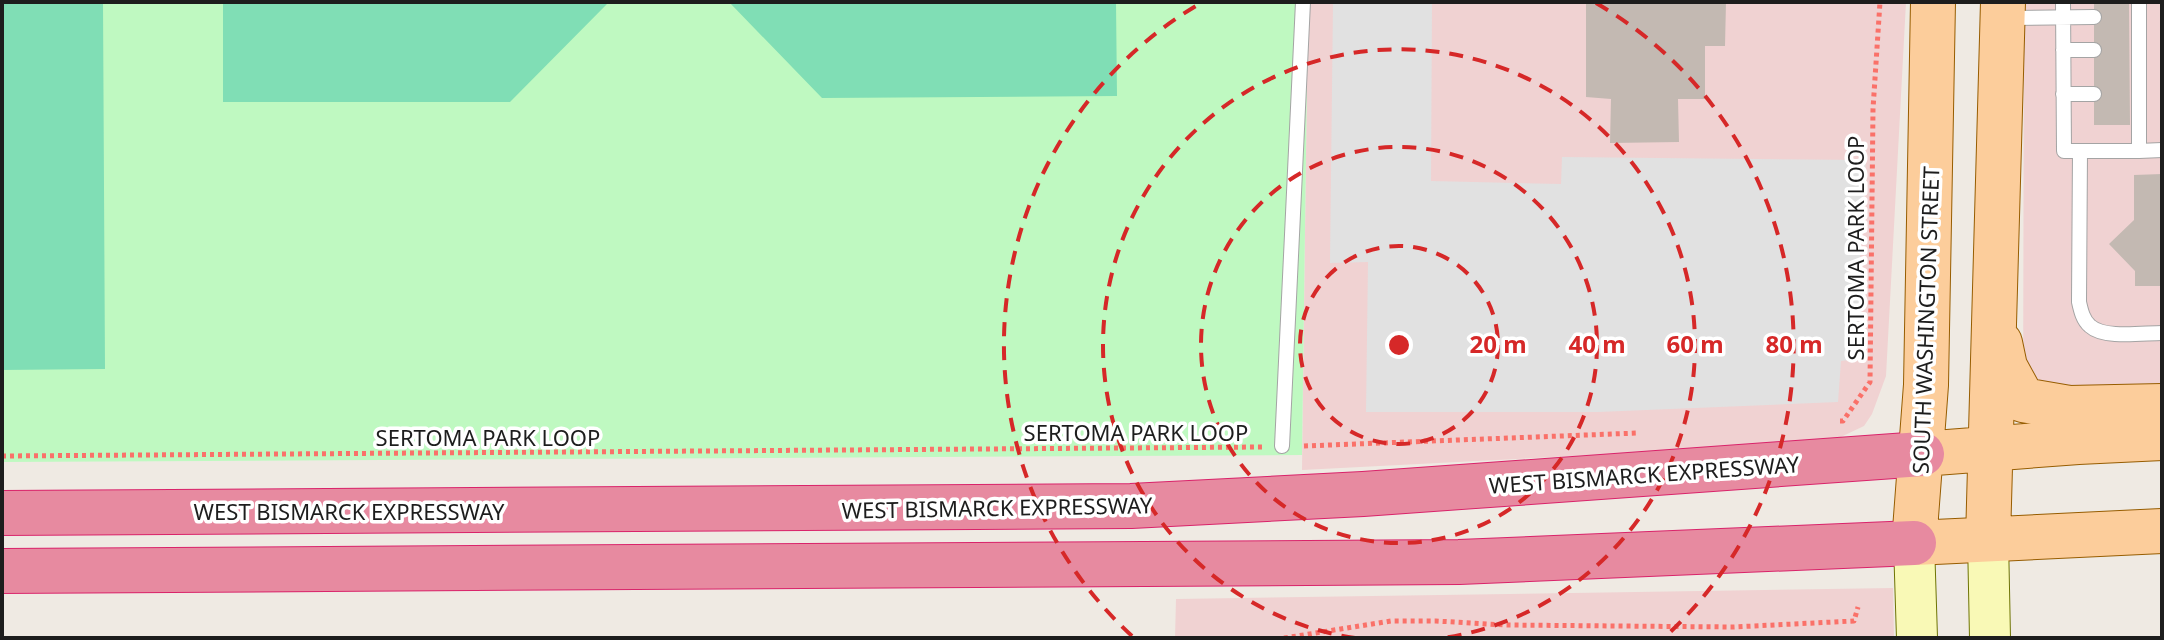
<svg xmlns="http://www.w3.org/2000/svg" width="2164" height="640" viewBox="0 0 2164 640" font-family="'Noto Sans',sans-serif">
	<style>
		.commercial { fill: #f0d2d2 }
		.park { fill: #bff9c1 }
		.pitch { fill: #80deb5 }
		.parking { fill: #e1e1e1 }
		.building { fill: #c3b9b2 }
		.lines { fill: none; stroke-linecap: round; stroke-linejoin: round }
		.lane-casing { stroke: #a4a4a4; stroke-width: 16 }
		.secondary-casing { stroke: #6e7404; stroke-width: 42 }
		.primary-casing { stroke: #975d00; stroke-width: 46 }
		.highway-casing { stroke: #d9236a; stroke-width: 46 }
		.path { stroke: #fa7169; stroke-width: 5; stroke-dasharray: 4 4; stroke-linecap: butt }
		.lane { stroke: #fff; stroke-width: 14 }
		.secondary { stroke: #f9f9b6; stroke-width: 40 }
		.primary { stroke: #fccd9b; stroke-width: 44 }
		.highway { stroke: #e78aa0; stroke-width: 44 }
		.ring { fill: none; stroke: #d62828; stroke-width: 4; stroke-dasharray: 14 10 }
		.labels { text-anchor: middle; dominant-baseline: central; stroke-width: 7; stroke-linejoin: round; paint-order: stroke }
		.street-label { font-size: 22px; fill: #1d1d1d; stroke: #fff }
		.centre { fill: #d62828; stroke: #fff; stroke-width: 4 }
		.ring-label { font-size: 24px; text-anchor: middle; font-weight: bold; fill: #d62828; stroke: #fff; stroke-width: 7; stroke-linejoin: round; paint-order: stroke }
	</style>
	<rect width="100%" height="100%" fill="#efeae3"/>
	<path class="commercial" d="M1308 2H1906L1886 376 1872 414 1864 426 1828 443 1302 470Z
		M2024 2H2162V424L2023 429Z
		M1893 588 1894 638H1175L1176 599Z"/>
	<path class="park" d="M2 2H1308L1302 455 2 462Z"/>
	<path class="pitch" d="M2 2H103L105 369 2 370Z
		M223 2H609L510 102H223Z
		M729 2H1116L1117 96 822 98Z"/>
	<path class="parking" d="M1333 2H1432L1431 181 1561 184 1562 157 1866 160 1861 230 1858 359 1841 361 1838 402 1598 412H1366L1368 262 1330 263Z"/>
	<path class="building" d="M1586 2H1726L1725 46H1705V99H1678L1679 142 1610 143 1611 99 1586 97Z
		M2094 2H2129L2130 125H2094Z
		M2162 174V286H2135V271L2109 244 2134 220V175Z"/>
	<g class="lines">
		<defs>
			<path id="lane" d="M2063 2 2064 151H2139V2
				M2007 18 2094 17
				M2063 50H2094
				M2063 94H2094
				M2080 151 2079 302C2081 311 2083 320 2090 326 2104 339 2143 333 2162 333
				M2139 151 2162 150
				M1282 446 1303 2"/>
			<path id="secondary" d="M1988 539 1990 638
				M1914 543 1917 638"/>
			<path id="primary" d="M1933 2 1926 385 1914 543 2162 531
				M2000 343 2005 367 2023 400 2069 408 2162 406
				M1922 454 2078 442 2162 438
				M1988 539 2003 2"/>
			<path id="highway" d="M2 513 1131 506 1363 494 1922 454
				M2 571 1459 562 1914 543"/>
		</defs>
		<use href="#lane" class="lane-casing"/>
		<use href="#secondary" class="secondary-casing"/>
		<use href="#primary" class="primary-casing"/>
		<use href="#highway" class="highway-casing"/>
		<path class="path" d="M1840 421H1843L1870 382 1873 109 1880 2
			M1304 446 1638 433
			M2 456 1262 447
			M1284 638 1391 621H1436L1505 625 1733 627 1854 621 1858 607"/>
		<use href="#lane" class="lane"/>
		<use href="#secondary" class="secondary"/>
		<use href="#primary" class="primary"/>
		<use href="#highway" class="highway"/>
	</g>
	<g class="ring">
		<circle cx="1399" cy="345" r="99"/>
		<circle cx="1399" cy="345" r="198"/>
		<path d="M1355 638A296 296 0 1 1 1443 638"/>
		<path d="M1132 636A395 395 0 0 1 1201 3M1596 3A395 395 0 0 1 1666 636"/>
	</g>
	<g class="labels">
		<g class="street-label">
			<text transform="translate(1855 248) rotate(-90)">SERTOMA PARK LOOP</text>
			<text transform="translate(1925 320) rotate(-88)">SOUTH WASHINGTON STREET</text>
			<text x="1136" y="432">SERTOMA PARK LOOP</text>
			<text x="488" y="437">SERTOMA PARK LOOP</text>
			<text transform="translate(1644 474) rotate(-4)">WEST BISMARCK EXPRESSWAY</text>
			<text transform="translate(997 507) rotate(-1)">WEST BISMARCK EXPRESSWAY</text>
			<text x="349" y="511">WEST BISMARCK EXPRESSWAY</text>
		</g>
	</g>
	<circle cx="1399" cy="345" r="12" class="centre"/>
	<g class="ring-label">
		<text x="1498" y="353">20 m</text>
		<text x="1597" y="353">40 m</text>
		<text x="1695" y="353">60 m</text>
		<text x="1794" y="353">80 m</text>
	</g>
	<rect width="2164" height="640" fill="none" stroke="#1d1d1d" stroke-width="8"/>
</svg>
